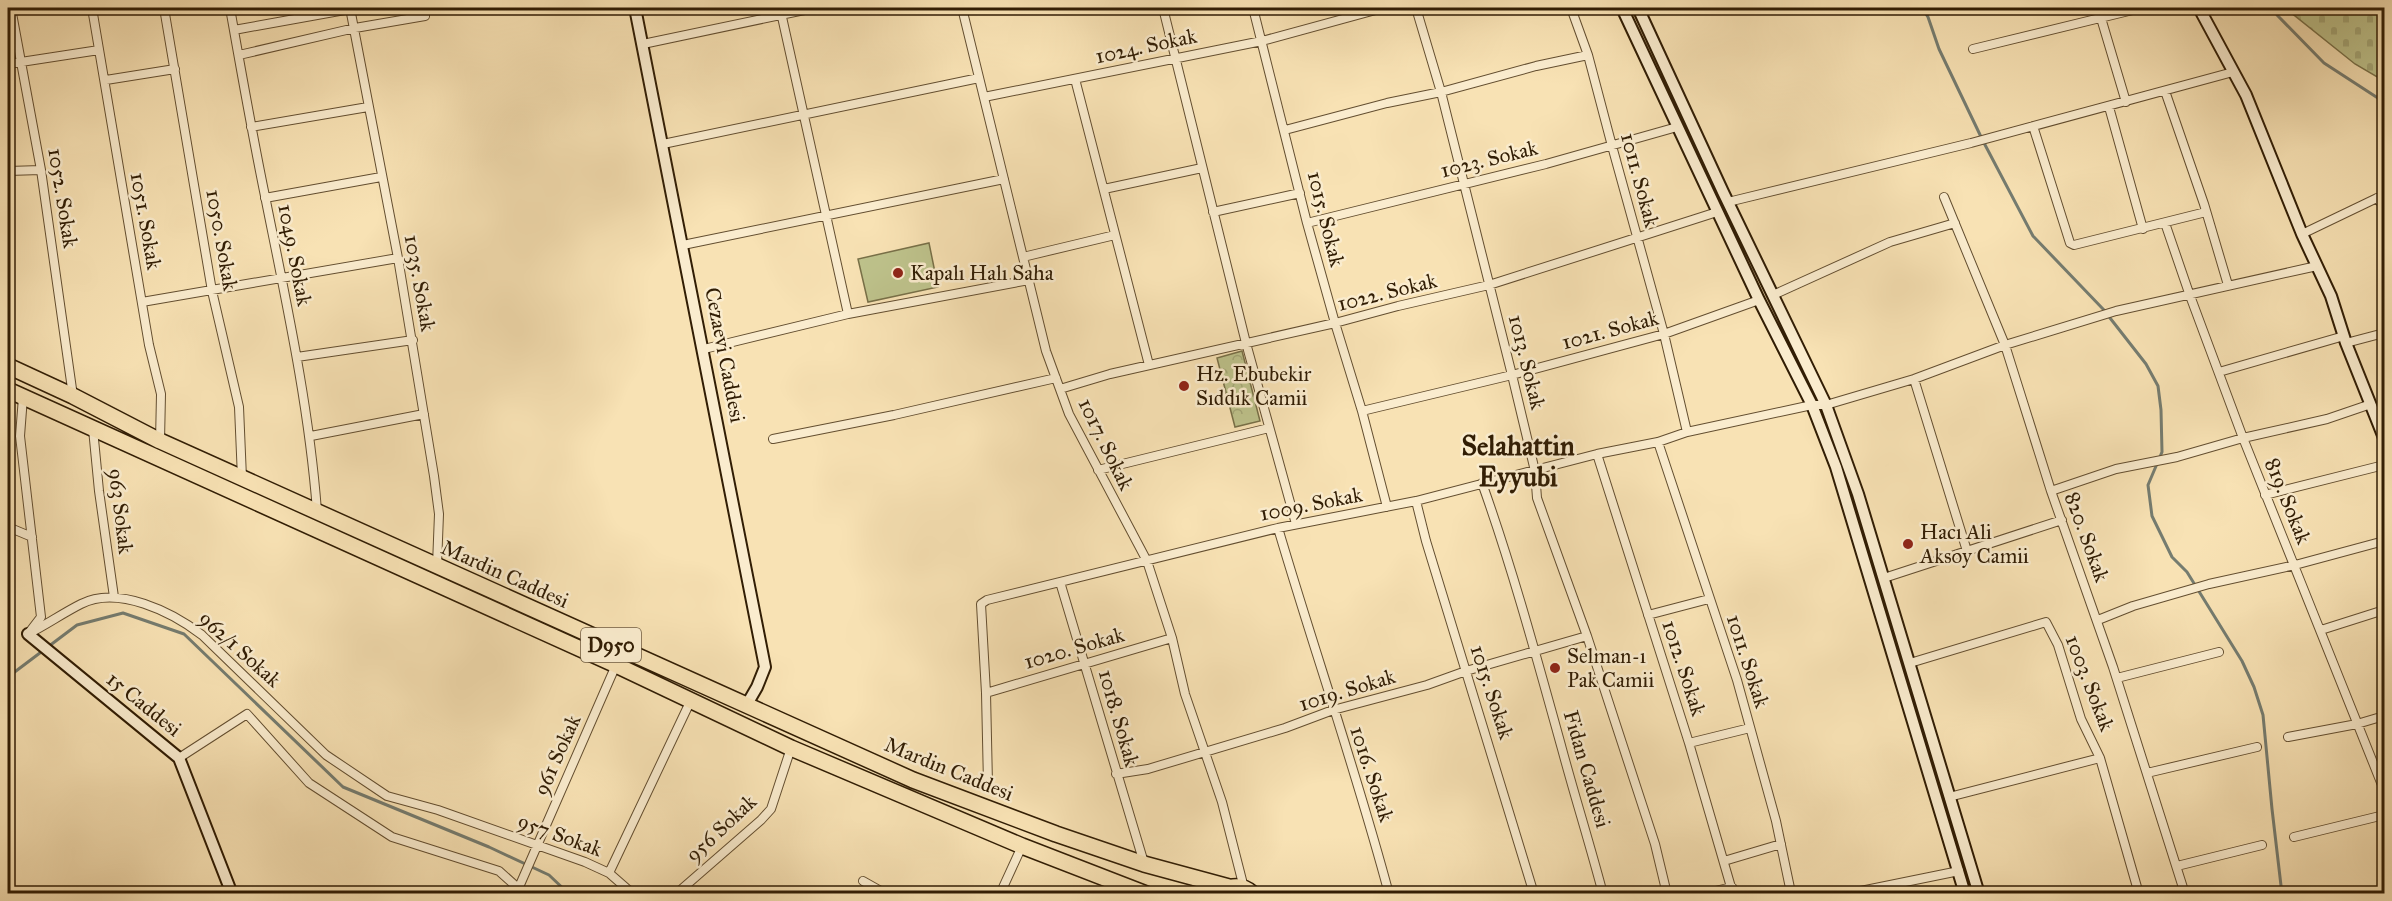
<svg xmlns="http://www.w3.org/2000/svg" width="2392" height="901" viewBox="0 0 2392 901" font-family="'IM FELL Great Primer',serif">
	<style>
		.grass { fill: #bec38c; stroke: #787048; stroke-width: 1.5 }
		.cemetery { fill: url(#cemetery-stones); stroke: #787048; stroke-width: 1.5 }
		.park { fill: url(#park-crowns); stroke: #787048; stroke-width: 1.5 }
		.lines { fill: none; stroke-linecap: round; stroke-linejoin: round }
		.stream { stroke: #757c70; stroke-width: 3 }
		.street-casing { stroke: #634e30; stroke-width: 10 }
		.secondary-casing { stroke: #311d04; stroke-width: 14 }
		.highway-casing { stroke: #311d04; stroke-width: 18 }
		.street { stroke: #faecce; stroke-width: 8 }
		.secondary { stroke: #faecce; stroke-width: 10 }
		.highway { stroke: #f8e2b4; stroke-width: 15 }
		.poi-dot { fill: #8f2418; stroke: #faecce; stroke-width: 2 }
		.labels { text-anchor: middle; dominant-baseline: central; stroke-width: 5; stroke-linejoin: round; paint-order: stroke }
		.shield { fill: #faecce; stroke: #6d5b41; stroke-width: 1.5 }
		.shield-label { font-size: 20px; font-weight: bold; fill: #311d04 }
		.street-label { font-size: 21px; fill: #311d04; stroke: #faecce }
		.poi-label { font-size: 21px; fill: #311d04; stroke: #faecce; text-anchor: start }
		.district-label { font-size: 27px; font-weight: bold; fill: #311d04; stroke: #faecce }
	</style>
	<defs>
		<pattern id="cemetery-stones" width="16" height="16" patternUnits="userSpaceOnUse" patternTransform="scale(1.5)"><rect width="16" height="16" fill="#bec38c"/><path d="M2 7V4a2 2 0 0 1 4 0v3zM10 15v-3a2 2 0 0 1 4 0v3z" fill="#a4a777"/></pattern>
		<pattern id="park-crowns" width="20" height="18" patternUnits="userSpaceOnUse" patternTransform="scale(1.5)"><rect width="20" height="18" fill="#bec38c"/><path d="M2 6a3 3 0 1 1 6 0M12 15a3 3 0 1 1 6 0" fill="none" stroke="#a4a777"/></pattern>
	</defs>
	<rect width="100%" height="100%" fill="#f8e2b4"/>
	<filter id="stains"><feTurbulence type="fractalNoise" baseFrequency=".00333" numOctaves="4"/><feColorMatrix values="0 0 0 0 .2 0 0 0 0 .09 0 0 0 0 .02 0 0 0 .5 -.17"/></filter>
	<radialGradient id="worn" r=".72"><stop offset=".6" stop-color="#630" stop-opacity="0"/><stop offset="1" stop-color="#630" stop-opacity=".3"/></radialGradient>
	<path class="grass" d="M929 243 938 287 868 302 858 259Z"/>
	<path class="cemetery" d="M2285 8H2384V81L2355 64Z"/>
	<path class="park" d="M1242 351 1260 421 1235 427 1217 358Z"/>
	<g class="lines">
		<path class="stream" d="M1922 8 1928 17 1939 49 1983 141 2033 236 2103 309 2146 364 2158 386 2161 410 2162 452 2148 485 2152 516 2172 557 2187 572 2242 661 2254 687 2263 715 2272 809 2282 894
			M2274 8 2277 15 2324 63 2384 102
			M8 677 77 625 123 613 184 634 343 787 489 847 549 875 569 894"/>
		<defs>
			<path id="street" d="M11 8 41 170 73 396
				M92 8 149 345 161 394 160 441
				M164 8 212 291 239 407 242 478
				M230 8C241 70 252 133 265 196 286 301 309 405 317 511
				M350 8 398 258 434 476 439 514 437 565
				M780 8 848 314
				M962 8 1046 351 1069 414 1147 561 1172 638 1185 694 1222 802 1244 888
				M1163 8 1246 343 1296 524
				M1253 8 1307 223 1335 323 1362 411 1387 507
				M1416 8 1441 92 1512 375 1535 471 1537 498 1587 636 1655 844 1667 894
				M1571 8 1588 55 1612 146 1664 334 1687 432
				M2098 8 2126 102
				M164 11 183 8
				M963 11 976 8
				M234 30 356 8
				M643 44 814 8
				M1973 49 2141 8
				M239 55 355 28 425 16
				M8 64 99 50
				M1075 79 1149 365
				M106 80 175 69
				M2165 91 2204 204 2228 285
				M984 97 1262 41 1383 8
				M2109 107 2143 229
				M2033 126 2070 243 2074 245 2206 212
				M251 127 368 107
				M1285 130 1387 103 1441 92 1536 66 1588 55
				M663 144 979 78
				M8 171 41 170
				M1104 189 1202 168
				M1944 197 2005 345 2051 491 2113 667 2185 894
				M265 198 381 177
				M2377 198 2384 207
				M1728 202 1971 143 2233 72
				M1213 212 1300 193
				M1307 223 1546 164 1677 127
				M2165 223 2189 293 2243 438 2384 790
				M2302 234 2377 198 2384 196
				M683 245 1004 179
				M1023 257 1115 235
				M1773 295 1890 242 1955 223
				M142 302 398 258
				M2346 343 2384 333
				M704 349 848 314 1029 280
				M297 357 413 340
				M2219 372 2344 336
				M1914 379 1967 551
				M1060 389 1110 374 1335 323 1398 306 1489 285 1717 212
				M23 397 20 436 41 617 28 634C46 625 63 613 81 604 118 585 172 612 202 635L326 755 387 796 438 810 585 862 609 873 633 894
				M1362 411 1512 375 1664 334 1759 300
				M93 429 99 491 114 597
				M311 436 424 414
				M773 439 894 415 1056 378
				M1658 442 1737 680 1776 821 1790 888 1793 894
				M1597 454 1689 743 1733 894
				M1098 470 1269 428
				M1482 483C1513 570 1537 659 1562 749 1575 797 1590 845 1603 894
				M2051 491 2116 469 2177 457 2243 438 2327 419 2371 404
				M2265 495 2384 465
				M1416 501 1426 541 1534 894
				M8 527 32 537
				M1278 528C1314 650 1356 770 1389 894
				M1884 578 2062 520
				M1060 582 1144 863
				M1648 615 1709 599
				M2098 620 2133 606 2209 584 2295 565 2384 541
				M2321 630 2384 610
				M1910 663 2046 622 2058 645 2081 719 2100 758 2139 894
				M2117 678 2219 652
				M986 693 1172 638
				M2288 737 2357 724 2384 716
				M1689 743 1750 728
				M179 758 247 714 309 783 392 837 499 871 518 888
				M2147 773 2257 747
				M1116 774 1148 769 1285 728 1333 710 1427 685 1466 671 1587 636
				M988 784 986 693 981 604 987 600 1278 528 1416 501 1597 454 1658 442 1687 432 1812 405H1826L1914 379 2005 345 2116 311 2317 266
				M1949 797 2100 758
				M2294 837 2384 815
				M1724 861 1781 844
				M2177 866 2262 845
				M609 873 691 700
				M863 881 886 894
				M516 894 616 665
				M676 894 761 820 771 809 791 748
				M1000 894 1022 846
				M1703 894 1732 887
				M1846 894 1959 871"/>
			<path id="secondary" d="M635 8 765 667 757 687 746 706
				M1622 8 1759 300 1812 405 1836 467 1965 894
				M1638 8 1723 192 1826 405 1858 494 1979 894
				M2199 8 2246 95 2302 234 2331 296 2346 343 2384 438
				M28 634 179 758 232 894"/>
			<path id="highway" d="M8 366 73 396 160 441 913 780 1056 834 1144 864 1229 887
				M8 390 616 665 791 748 1022 846 1146 894
				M1222 891C1233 885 1243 885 1253 894"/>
		</defs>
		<use href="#street" class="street-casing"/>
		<use href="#secondary" class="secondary-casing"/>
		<use href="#highway" class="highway-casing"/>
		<use href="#street" class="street"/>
		<use href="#secondary" class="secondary"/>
		<use href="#highway" class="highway"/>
	</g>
	<g class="poi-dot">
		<circle cx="898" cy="273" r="6"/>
		<circle cx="1184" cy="386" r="6"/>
		<circle cx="1908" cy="544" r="6"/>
		<circle cx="1555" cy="668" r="6"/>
	</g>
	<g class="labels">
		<rect class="shield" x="581" y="628" width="60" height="34" rx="4.5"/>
		<g class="shield-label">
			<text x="611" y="645">D950</text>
		</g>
		<g class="street-label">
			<text transform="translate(1146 46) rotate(-12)">1024. Sokak</text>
			<text transform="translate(1489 159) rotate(-14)">1023. Sokak</text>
			<text transform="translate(1640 180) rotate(75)">1011. Sokak</text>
			<text transform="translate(63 198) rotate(81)">1052. Sokak</text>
			<text transform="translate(1326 219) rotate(76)">1015. Sokak</text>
			<text transform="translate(146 221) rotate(80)">1051. Sokak</text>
			<text transform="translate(222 240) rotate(80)">1050. Sokak</text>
			<text transform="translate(295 255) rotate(79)">1049. Sokak</text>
			<text transform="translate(420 283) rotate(80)">1035. Sokak</text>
			<text transform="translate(1387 292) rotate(-14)">1022. Sokak</text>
			<text transform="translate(1610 330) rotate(-15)">1021. Sokak</text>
			<text transform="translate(725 355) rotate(79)">Cezaevi Caddesi</text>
			<text transform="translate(1527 362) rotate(76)">1013. Sokak</text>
			<text transform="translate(1106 444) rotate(64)">1017. Sokak</text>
			<text transform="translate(2288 501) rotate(68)">819. Sokak</text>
			<text transform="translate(1311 504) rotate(-11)">1009. Sokak</text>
			<text transform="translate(121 511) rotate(83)">963 Sokak</text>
			<text transform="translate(2087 537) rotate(70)">820. Sokak</text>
			<text transform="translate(505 574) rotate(24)">Mardin Caddesi</text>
			<text transform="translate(1074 648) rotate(-16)">1020. Sokak</text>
			<text transform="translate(240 649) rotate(42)">962/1 Sokak</text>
			<text transform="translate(1748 661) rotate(72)">1011. Sokak</text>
			<text transform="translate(1684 668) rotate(72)">1012. Sokak</text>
			<text transform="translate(2090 683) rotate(69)">1003. Sokak</text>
			<text transform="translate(1347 690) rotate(-17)">1019. Sokak</text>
			<text transform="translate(1492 692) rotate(72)">1015. Sokak</text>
			<text transform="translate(144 704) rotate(39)">15 Caddesi</text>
			<text transform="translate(1119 718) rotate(74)">1018. Sokak</text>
			<text transform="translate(557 755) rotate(-66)">961 Sokak</text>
			<text transform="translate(949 769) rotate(22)">Mardin Caddesi</text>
			<text transform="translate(1587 769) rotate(74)">Fidan Caddesi</text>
			<text transform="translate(1372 774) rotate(72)">1016. Sokak</text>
			<text transform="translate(721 828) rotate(-43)">956 Sokak</text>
			<text transform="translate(560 835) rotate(20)">957 Sokak</text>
		</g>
		<g class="poi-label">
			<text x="910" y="273">Kapalı Halı Saha</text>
			<text x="1196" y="374">Hz. Ebubekir<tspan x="1196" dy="24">Sıddık Camii</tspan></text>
			<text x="1920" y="532">Hacı Ali<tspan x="1920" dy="24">Aksoy Camii</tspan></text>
			<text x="1567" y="656">Selman-ı<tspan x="1567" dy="24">Pak Camii</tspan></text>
		</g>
		<g class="district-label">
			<text x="1518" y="445">Selahattin<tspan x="1518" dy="31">Eyyubi</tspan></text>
		</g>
	</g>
	<rect width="2392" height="901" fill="none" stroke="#f8e2b4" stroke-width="30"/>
	<rect x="9" y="9" width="2374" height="883" fill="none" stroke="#311d04" stroke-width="3"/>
	<rect x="15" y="15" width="2362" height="871" fill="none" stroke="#311d04" stroke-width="1.5"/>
	<rect width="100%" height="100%" filter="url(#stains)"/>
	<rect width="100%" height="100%" fill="url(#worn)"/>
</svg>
